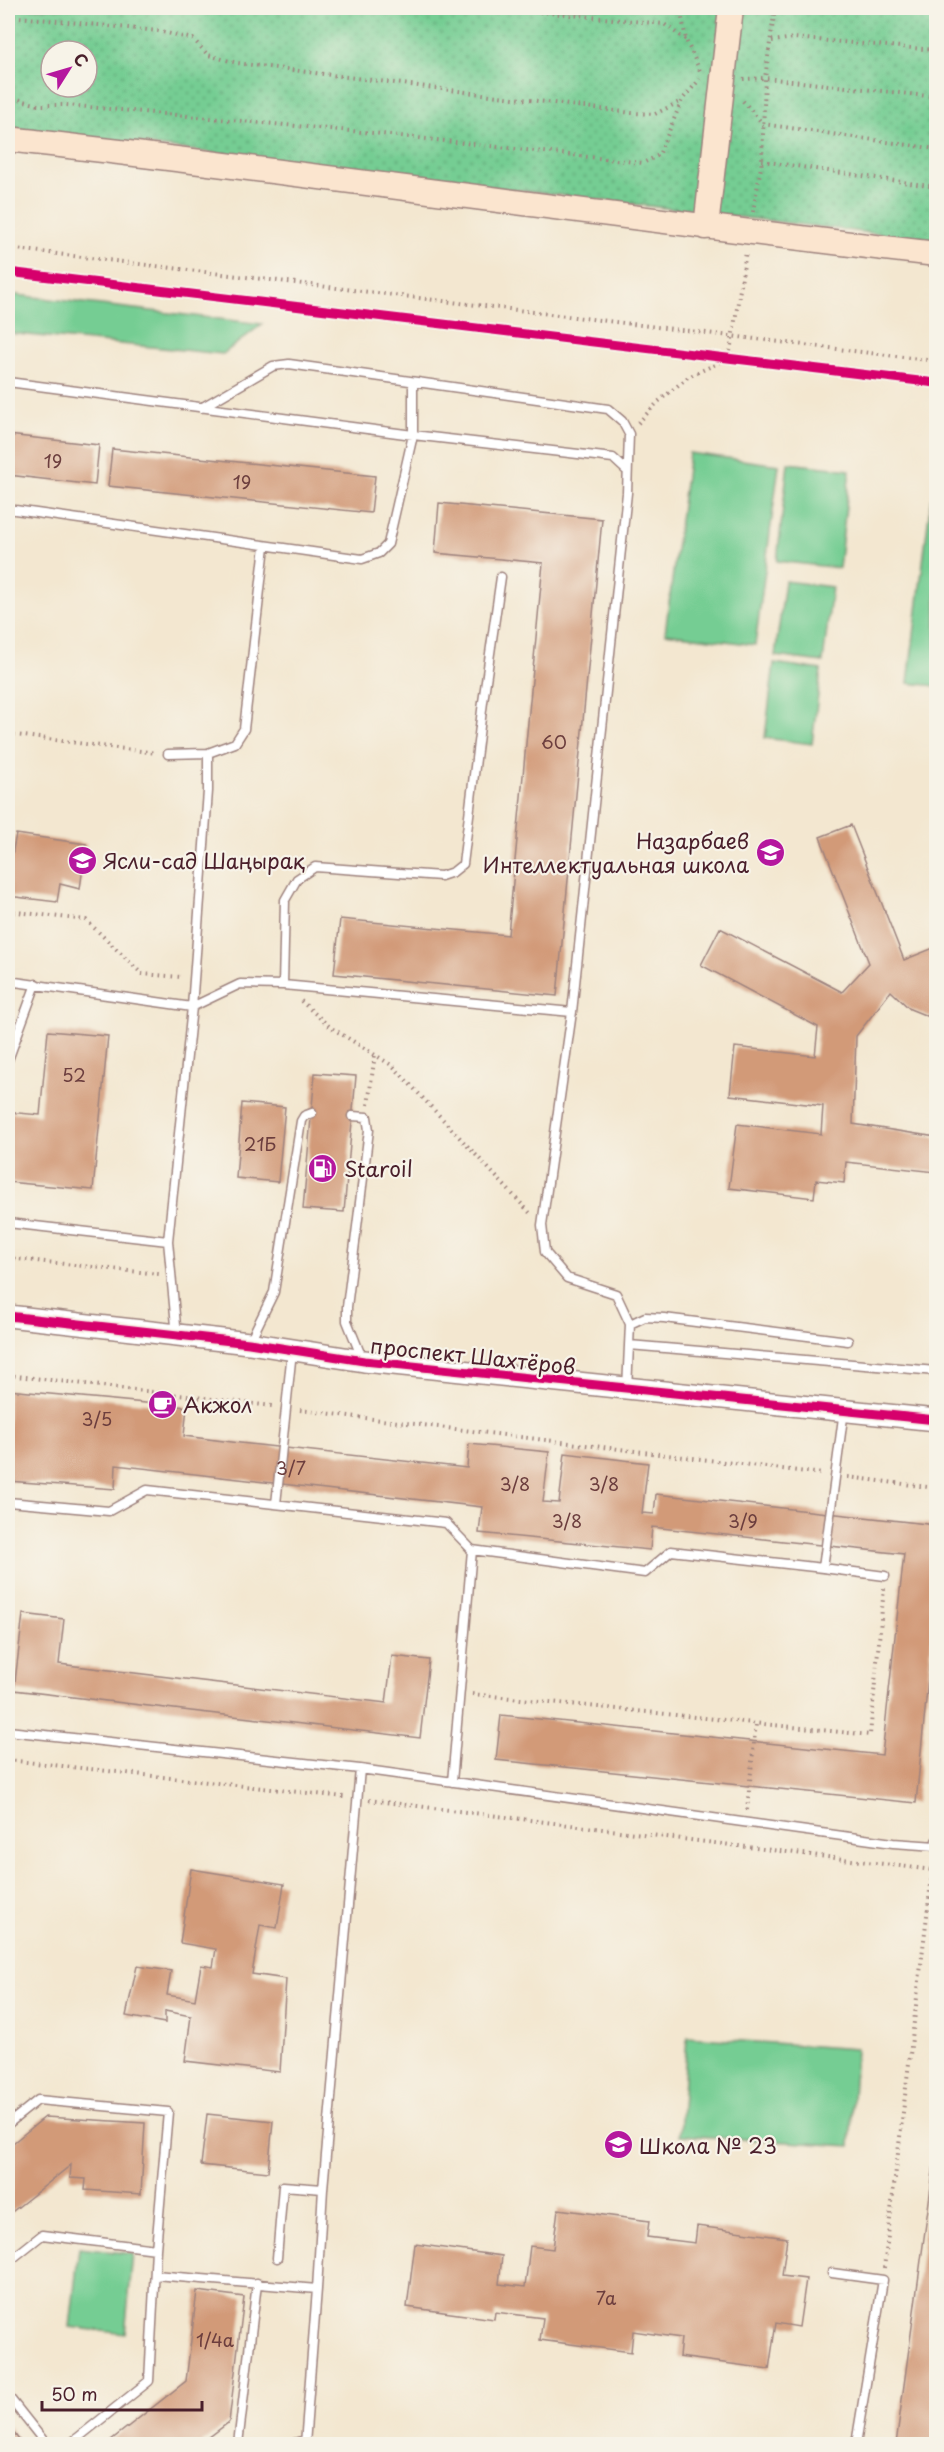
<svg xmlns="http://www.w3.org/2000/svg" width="944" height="2452" viewBox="0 0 944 2452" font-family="'Playpen Sans',sans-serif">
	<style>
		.green { fill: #75cd93; stroke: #60765f; stroke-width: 1.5 }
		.park { fill: url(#park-dots); stroke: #60765f; stroke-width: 1.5; fill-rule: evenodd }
		.building { fill: #d29a78 }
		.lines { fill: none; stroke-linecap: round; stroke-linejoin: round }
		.service-casing { stroke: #9e837e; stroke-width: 11 }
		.tertiary-casing { stroke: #9e837e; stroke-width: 24 }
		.secondary-casing { stroke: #9e837e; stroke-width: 27 }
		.path { stroke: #9e837e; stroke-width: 4; stroke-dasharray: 1.5 4.5; stroke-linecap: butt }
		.service { stroke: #fff; stroke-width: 8 }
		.tertiary { stroke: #fff; stroke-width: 21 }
		.secondary { stroke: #fbe5cf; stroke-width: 24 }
		.cycleway-casing { stroke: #f7f3e8; stroke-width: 13 }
		.cycleway { stroke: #d6006c; stroke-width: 9 }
		.labels { text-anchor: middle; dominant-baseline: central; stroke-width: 4.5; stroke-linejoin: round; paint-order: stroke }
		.number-label { font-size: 18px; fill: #6c3e3e }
		.poi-label { font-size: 21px; fill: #4a1f2b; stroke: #f7f3e8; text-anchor: start }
		.street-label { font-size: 21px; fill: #4a1f2b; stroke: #f7f3e8 }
	</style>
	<defs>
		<pattern id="park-dots" width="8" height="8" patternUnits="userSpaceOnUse" patternTransform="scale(1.5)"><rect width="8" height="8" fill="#75cd93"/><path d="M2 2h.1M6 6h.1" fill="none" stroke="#62a678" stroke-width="1.8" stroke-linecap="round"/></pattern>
	</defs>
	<rect width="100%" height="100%" fill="#f7f3e8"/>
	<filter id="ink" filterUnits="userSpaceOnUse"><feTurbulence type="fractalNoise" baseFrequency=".0167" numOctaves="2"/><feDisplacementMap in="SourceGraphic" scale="12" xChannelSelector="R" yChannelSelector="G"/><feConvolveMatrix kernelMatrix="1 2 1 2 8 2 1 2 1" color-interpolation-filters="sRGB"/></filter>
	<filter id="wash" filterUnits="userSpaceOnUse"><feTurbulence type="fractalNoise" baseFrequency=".008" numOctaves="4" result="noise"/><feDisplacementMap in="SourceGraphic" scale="24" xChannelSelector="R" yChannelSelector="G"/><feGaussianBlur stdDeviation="1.35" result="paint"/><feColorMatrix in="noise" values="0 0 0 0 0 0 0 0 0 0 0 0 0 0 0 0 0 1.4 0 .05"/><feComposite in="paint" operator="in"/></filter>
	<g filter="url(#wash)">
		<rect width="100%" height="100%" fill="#f3e7d0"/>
		<path class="green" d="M8 294 262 324 223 354 8 333Z
			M689 453 779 465 755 645 665 633Z
			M788 463 850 470 839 568 777 561Z
			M931 498 936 499V686L908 683Z
			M785 581 832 587 823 662 775 656Z
			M774 663 821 670 812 744 765 738Z
			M687 2037 856 2049 850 2146 680 2135Z
			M79 2248 133 2254 125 2334 70 2327Z"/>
		<path class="park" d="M8 8H890L936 13V241L8 128ZM51 51H87V87H51Z"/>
		<g id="blocks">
			<path class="building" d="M8 435 99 445 95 485 8 475Z
				M112 449 375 476 371 513 108 486Z
				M439 503 602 519 557 996 334 974 340 919 508 935 543 563 435 553Z
				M851 825 904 960 936 947V1018H932L910 1009 891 991 856 1036 853 1124 936 1137V1172L846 1162 844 1183 816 1180 814 1198 729 1188 737 1124 821 1134 823 1106 730 1095 735 1047 815 1056 818 1027 701 965 720 928 842 992 869 963 820 837Z
				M16 834 86 844 80 889 60 884 57 902 8 896V855H12Z
				M48 1031 108 1036 93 1190 8 1182V1112L40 1115Z
				M315 1073 356 1076 344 1212 303 1209Z
				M242 1103 285 1107 278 1182 236 1178Z
				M8 1390 187 1407 184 1436 240 1443 467 1468 469 1444 549 1452 543 1502 559 1503 565 1453 648 1463 642 1513 654 1514 656 1494 936 1525V1597L916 1803 496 1760 501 1715 882 1755 904 1554 652 1527 650 1550 479 1533 482 1507 116 1465 115 1489 8 1481Z
				M23 1614 64 1619 59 1664 386 1703 392 1656 429 1660 420 1738 14 1690Z
				M191 1869 284 1884 277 1928 260 1925 252 1974 286 1979 280 2072 185 2061 191 2016 165 2011V2023L126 2016 137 1966 171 1971 167 1995 195 2000 201 1965 213 1967 216 1949 180 1943Z
				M207 2114 273 2121 268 2172 201 2165Z
				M45 2117 145 2123 141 2194 85 2190 86 2179 70 2178 71 2165 8 2215V2147Z
				M935 2157 936 2435 935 2444H896Z
				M558 2209 649 2221 647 2237 695 2243 697 2226 787 2238 782 2276 806 2279 799 2327 776 2323 769 2369 679 2357 681 2338 633 2331 631 2352 540 2340 543 2318 495 2312 494 2319 407 2307 415 2244 502 2256 499 2284 525 2287 530 2246 553 2249Z
				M197 2291 244 2297 229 2422 200 2444H106L186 2381Z
				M8 2425 22 2444H8Z"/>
		</g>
	</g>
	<g filter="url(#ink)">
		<use href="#blocks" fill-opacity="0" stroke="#9e837e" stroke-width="1.5"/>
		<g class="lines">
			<defs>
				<path id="service" d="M8 382 413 435 613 458 627 471
					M201 408 273 366 289 364 608 409 622 421 629 434 627 493 572 1012 542 1225 545 1252 567 1278 616 1294 630 1324 627 1389
					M8 509 362 559 379 553 388 544 413 435V382
					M501 577 483 702 463 864 453 872 441 876 315 867 297 879 285 900 283 985 572 1012
					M168 754 208 753 235 743 244 729 265 546
					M8 981 192 1007 240 984 283 985
					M8 1060 36 984
					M352 1116 367 1117 369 1130 347 1307V1321L362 1358
					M8 1223 168 1241
					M630 1324 645 1317 664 1318 848 1341
					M177 1336 168 1241 192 1007 208 791V753
					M250 1341 274 1292 301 1121 304 1116 312 1113
					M629 1345 936 1371
					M844 1410 823 1568 885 1576
					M8 1502 109 1511 147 1490 446 1523 472 1550 645 1573 671 1551 823 1568
					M276 1504 292 1351
					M8 1731 360 1769 893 1843 936 1846V1841
					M452 1782 472 1550
					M8 2124 38 2100 168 2112 156 2249 42 2235 8 2262
					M277 2258 283 2186 323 2189
					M832 2273 883 2280 856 2444
					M155 2275 317 2289
					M8 2396 46 2444
					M70 2444 149 2381 156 2249
					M238 2444 257 2283
					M291 2444 305 2440
					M305 2444 317 2289 323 2189 360 1769"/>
				<path id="tertiary" d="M8 1316 249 1343 364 1361 936 1420"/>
				<path id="secondary" d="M8 139C318 174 626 219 936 254
					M706 227 731 8"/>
			</defs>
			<use href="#service" class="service-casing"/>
			<use href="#tertiary" class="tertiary-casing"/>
			<use href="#secondary" class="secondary-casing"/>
			<path class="path" d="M498 8 664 24 686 40
				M677 8 681 12 686 40 701 73
				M8 16 158 31 193 39 208 55 237 63 632 113 655 114 681 101
				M772 41 794 38 936 50
				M743 79 765 78 936 97
				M8 96 38 105H66L373 133 643 163 659 155 682 100 700 79
				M743 101 763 124 936 149
				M762 161 936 187
				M753 212 762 161 765 78 775 8
				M8 248 936 361
				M638 423 658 402 688 377 729 358 746 252
				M8 734 156 753
				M8 911 86 920 142 974 181 977
				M301 1001 330 1027 393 1066 530 1213
				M368 1105 375 1054
				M8 1258 159 1274
				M8 1375 272 1406
				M300 1410 823 1474
				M848 1477 936 1488
				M472 1694 870 1735 884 1588
				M8 1760 344 1797
				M369 1800 932 1870
				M747 1810 756 1723
				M884 2268 934 1858"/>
			<use href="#service" class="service"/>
			<use href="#tertiary" class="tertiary"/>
			<use href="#secondary" class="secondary"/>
			<defs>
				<path id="cycleway" d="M8 272 936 383
					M8 1316 249 1343 364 1361 936 1420"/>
			</defs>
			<use href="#cycleway" class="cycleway-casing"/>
			<use href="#cycleway" class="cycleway"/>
		</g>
	</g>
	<defs>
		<symbol id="school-disc" viewBox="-11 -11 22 22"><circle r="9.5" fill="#b5179e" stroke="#f7f3e8"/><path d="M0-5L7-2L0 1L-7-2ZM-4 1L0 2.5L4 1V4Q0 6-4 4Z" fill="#fff"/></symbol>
		<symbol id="fuel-disc" viewBox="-11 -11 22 22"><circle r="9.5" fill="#b5179e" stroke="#f7f3e8"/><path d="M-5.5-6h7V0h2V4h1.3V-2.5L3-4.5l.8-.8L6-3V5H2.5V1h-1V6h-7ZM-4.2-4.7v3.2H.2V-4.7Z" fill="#fff"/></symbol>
		<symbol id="cafe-disc" viewBox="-11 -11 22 22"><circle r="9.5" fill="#b5179e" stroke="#f7f3e8"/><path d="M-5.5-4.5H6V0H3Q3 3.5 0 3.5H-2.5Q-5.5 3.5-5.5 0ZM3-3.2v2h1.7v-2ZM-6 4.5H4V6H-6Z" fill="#fff"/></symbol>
	</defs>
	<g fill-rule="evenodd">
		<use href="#school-disc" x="754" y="836" width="33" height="33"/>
		<use href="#school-disc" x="66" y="844" width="33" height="33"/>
		<use href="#fuel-disc" x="306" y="1152" width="33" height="33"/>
		<use href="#cafe-disc" x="146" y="1388" width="33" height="33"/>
		<use href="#school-disc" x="602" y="2128" width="33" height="33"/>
	</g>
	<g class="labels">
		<g class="number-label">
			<text x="53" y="460">19</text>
			<text x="242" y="481">19</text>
			<text x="554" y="741">60</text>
			<text x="74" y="1074">52</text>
			<text x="260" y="1143">21Б</text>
			<text x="97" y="1418">3/5</text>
			<text x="291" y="1467">3/7</text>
			<text x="515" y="1483">3/8</text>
			<text x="604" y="1483">3/8</text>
			<text x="567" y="1520">3/8</text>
			<text x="743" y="1520">3/9</text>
			<text x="606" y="2297">7а</text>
			<text x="215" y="2339">1/4а</text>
		</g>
		<g class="poi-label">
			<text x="749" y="840" text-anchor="end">Назарбаев<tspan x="749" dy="24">Интеллектуальная школа</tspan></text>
			<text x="103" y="860">Ясли-сад Шаңырақ</text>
			<text x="344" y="1168">Staroil</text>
			<text x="183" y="1404">Акжол</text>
			<text x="639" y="2145">Школа № 23</text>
		</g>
		<g class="street-label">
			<text transform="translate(473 1355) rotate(6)">проспект Шахтёров</text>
		</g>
	</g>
	<rect width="944" height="2452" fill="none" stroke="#f7f3e8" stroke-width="30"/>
	<g transform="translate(69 69) rotate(53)"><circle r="28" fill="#f7f3e8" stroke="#b29e9c" stroke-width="1.5"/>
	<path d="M0-4.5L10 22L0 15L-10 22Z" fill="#b5179e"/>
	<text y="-9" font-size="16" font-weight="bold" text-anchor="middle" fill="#4a1f2b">С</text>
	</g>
	<path d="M42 2401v9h160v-9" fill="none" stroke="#4a1f2b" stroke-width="3"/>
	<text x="51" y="2401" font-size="18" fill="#4a1f2b" stroke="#f7f3e8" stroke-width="4.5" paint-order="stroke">50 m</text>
</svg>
